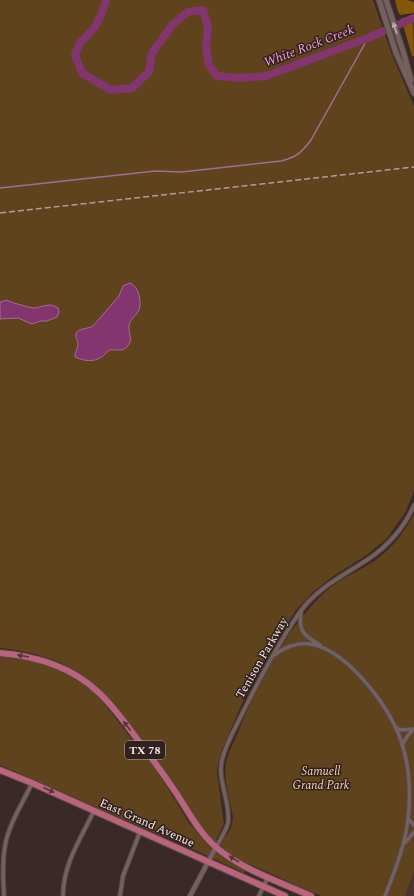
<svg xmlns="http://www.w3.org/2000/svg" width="414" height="896" viewBox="0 0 414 896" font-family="Spectral,serif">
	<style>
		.built { fill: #4b3330 }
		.green { fill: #5f431c }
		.forest { fill: #845608 }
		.water { fill: #82356e; stroke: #a56c93 }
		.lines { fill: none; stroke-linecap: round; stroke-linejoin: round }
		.stream { stroke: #a56c93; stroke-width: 1.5 }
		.river { stroke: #82356e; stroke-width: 8 }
		.minor-casing { stroke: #544644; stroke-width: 5.5 }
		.tertiary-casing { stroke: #544644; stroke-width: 6 }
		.secondary-casing { stroke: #544644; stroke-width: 7 }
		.primary-casing { stroke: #544644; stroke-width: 8 }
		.minor { stroke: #74605e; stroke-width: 3.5 }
		.tertiary { stroke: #74605e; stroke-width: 4.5 }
		.secondary { stroke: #74605e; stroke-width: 5 }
		.primary { stroke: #b9647b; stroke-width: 6 }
		.rail { stroke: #ac9d9b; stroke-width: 1.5; stroke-dasharray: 6 3; stroke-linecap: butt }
		.oneway { fill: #bcacaa }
		.oneway2 { fill: #59343a }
		.labels { text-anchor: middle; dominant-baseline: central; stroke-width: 3; stroke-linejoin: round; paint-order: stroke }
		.shield { fill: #30201e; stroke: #bbaeac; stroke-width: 1 }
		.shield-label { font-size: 11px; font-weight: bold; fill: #f7ebe9 }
		.street-label { font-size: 12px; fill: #f7ebe9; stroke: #30201e }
		.park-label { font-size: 12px; font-style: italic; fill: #f6d6af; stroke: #30201e }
		.water-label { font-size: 13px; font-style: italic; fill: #f7a0dc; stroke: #30201e }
	</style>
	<rect width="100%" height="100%" fill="#3b2927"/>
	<path class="built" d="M414 872V896H405Z"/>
	<path class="green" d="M0 0H373L392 55 414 106V491L405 513 387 538 368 554 332 577 313 592 296 610 270 651 246 694 222 750 218 763 217 773 224 824 216 840 221 844C227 832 232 832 233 817 230 800 223 780 226 763 228 753 233 744 237 735 257 684 289 622 331 587 343 577 359 571 373 562 391 550 404 533 414 514V872L405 896H321L249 864 244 873 167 837 162 836 0 765V655L30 659 62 671 75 678 92 691 103 702 159 774 189 823 209 846 213 840C194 821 183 797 168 775 157 759 145 744 133 729 120 713 108 696 93 683 67 661 33 651 0 648Z"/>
	<path class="forest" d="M395 0H407L414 2V13L400 15 398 12Z
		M413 17 414 56H412L401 18Z"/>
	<path class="water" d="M130 283C139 286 142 303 139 310 136 316 130 319 129 326 128 333 134 340 127 347 122 352 115 349 109 350 99 362 89 363 75 357 75 352 78 348 78 344 78 340 75 337 76 334 77 328 89 329 93 326L119 296 123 286Z
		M7 300C9 302 31 308 34 308 44 307 49 302 58 308L59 312 57 317 47 321H41L32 324 18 318 0 319V302Z"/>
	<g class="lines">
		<path class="stream" d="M0 188 155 171 182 172 281 161C297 157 301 153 311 140L368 38"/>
		<path class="river" d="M106 0 102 13 95 27 80 43 75 55 82 73 111 90 132 88 149 72 152 53 173 24 188 12 203 10 208 27 206 47 209 65 217 76 239 78 266 76 368 38 414 18"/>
		<defs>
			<path id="minor" d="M301 613C298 632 305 636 320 645
				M274 655C284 648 297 642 310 644 344 649 381 697 395 726 403 743 408 763 409 782 412 826 401 856 385 896
				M395 727 400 730 414 729
				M402 745 408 735 412 731
				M409 820 414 825
				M405 843 414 832
				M216 847C220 840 226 831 228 823 231 802 217 781 222 760 226 743 236 727 243 712 260 678 278 643 300 612 317 588 344 575 367 560 387 547 405 527 414 505
				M4 896C3 879 2 863 5 846 9 823 23 803 32 783
				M63 896C63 864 81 838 94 811
				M120 896 123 876 140 832
				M259 896 268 877"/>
			<path id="tertiary" d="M190 896 216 847"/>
			<path id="secondary" d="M379 0 396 53 414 93
				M386 0 403 51 411 80"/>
			<path id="primary" d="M0 653C35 656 70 666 97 691 113 705 125 723 138 740 149 755 160 769 170 784 186 806 196 830 217 848 243 870 280 882 311 896
				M0 770 32 783 285 896"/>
		</defs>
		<use href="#minor" class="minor-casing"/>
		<use href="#tertiary" class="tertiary-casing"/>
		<use href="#secondary" class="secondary-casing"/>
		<use href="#primary" class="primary-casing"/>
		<use href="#minor" class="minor"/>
		<use href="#tertiary" class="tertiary"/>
		<use href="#secondary" class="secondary"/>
		<use href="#primary" class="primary"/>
		<path class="rail" d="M0 213 414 167"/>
	</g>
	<defs><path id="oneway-solid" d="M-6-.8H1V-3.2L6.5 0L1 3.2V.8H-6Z"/></defs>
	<use class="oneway" href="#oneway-solid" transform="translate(395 28) rotate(-109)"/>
	<g class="oneway2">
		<use href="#oneway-solid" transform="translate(23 656) rotate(-170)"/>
		<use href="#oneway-solid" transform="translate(127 726) rotate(-127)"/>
		<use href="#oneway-solid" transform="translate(49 790) rotate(24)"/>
		<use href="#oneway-solid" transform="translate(234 859) rotate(-148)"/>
	</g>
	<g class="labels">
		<rect class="shield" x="125" y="741" width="40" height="18" rx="3"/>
		<g class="shield-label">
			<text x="145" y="750">TX 78</text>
		</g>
		<g class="street-label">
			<text transform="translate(262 658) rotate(-60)">Tenison Parkway</text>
			<text transform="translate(147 823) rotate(24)">East Grand Avenue</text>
		</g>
		<g class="park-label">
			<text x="321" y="771">Samuell<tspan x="321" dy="14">Grand Park</tspan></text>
		</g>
		<g class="water-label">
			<text transform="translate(309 46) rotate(-21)">White Rock Creek</text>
		</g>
	</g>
</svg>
